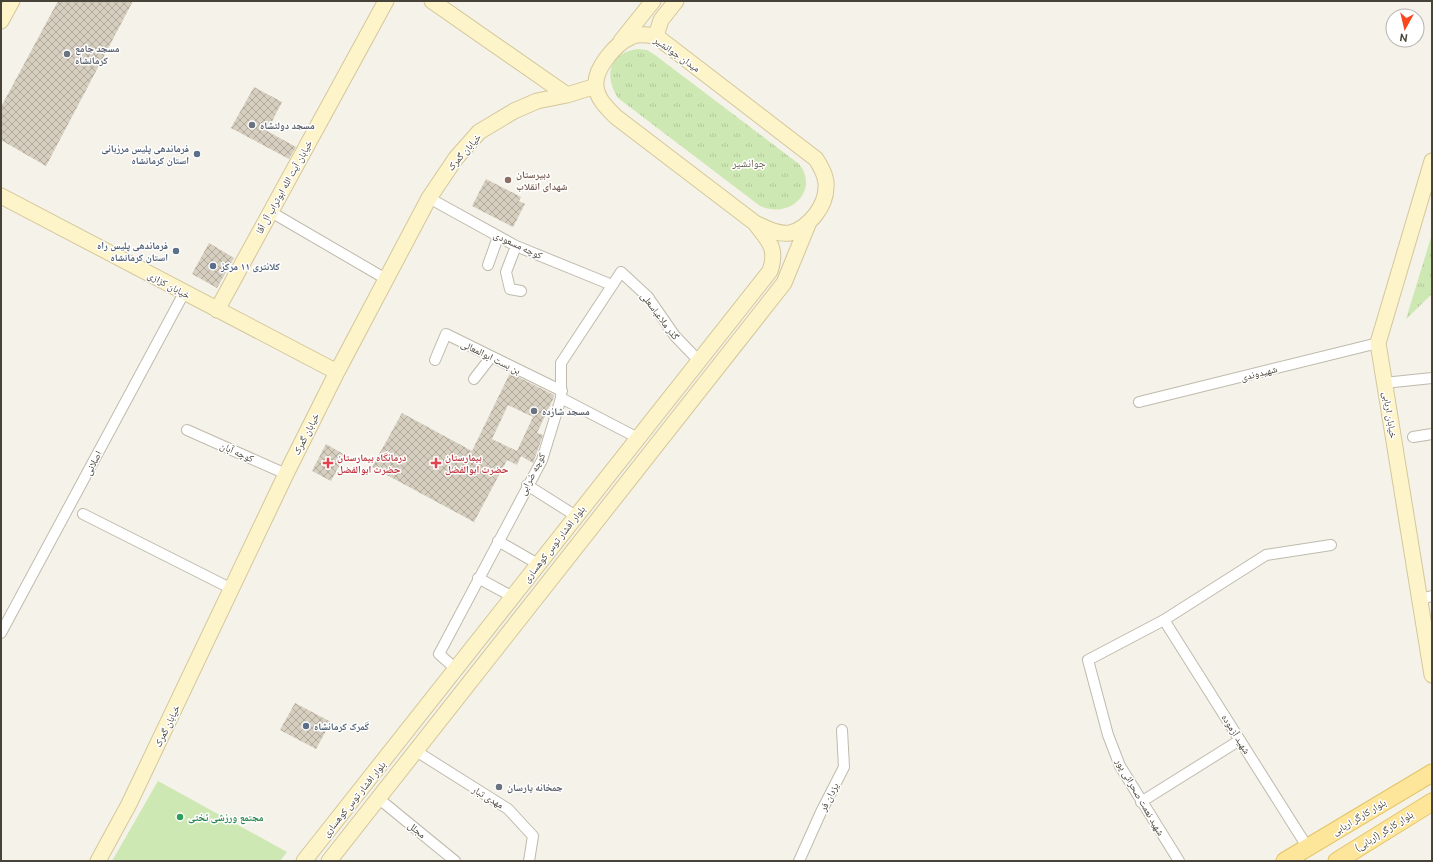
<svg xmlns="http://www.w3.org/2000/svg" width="1433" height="862" viewBox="0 0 1433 862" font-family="Ubuntu,'Noto Naskh Arabic',sans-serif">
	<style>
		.green { fill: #cee8b3 }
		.park { fill: url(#park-tufts) }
		.building { fill: url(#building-cross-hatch); fill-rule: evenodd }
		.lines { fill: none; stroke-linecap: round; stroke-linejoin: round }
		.street-casing { stroke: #c0baac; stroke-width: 12 }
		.secondary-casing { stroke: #d4c79a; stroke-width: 17 }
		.primary-casing { stroke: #e3c469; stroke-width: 19 }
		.street { stroke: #fff; stroke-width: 10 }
		.secondary { stroke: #fef4ca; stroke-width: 15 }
		.primary { stroke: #fde59a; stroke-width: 17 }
		.worship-dot { fill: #6b7280; stroke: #fff; stroke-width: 1.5 }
		.service-dot { fill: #5c6f8a; stroke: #fff; stroke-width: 1.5 }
		.education-dot { fill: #8d6e63; stroke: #fff; stroke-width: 1.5 }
		.health-dot { fill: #e0444e; stroke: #fff; stroke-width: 1.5 }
		.leisure-dot { fill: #2e9e5b; stroke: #fff; stroke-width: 1.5 }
		.labels { text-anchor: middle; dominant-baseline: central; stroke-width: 3; stroke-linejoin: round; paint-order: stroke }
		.worship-label { font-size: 10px; font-weight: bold; fill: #5b616d; stroke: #fff; text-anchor: start }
		.street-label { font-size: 10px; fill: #484338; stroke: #fff }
		.service-label { font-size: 10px; font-weight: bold; fill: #4e5e75; stroke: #fff; text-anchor: end }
		.education-label { font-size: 10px; font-weight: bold; fill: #785e54; stroke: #fff; text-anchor: start }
		.health-label { font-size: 10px; font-weight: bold; fill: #be3a42; stroke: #fff; text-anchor: start }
		.leisure-label { font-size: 10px; font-weight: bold; fill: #27864d; stroke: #fff; text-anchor: start }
		.neighbourhood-label { font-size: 11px; fill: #6b614f; stroke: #fff }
	</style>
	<defs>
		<pattern id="park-tufts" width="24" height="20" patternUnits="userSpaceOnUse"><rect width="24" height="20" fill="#cee8b3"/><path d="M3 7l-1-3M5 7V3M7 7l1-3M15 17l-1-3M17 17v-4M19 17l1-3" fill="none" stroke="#b2c89b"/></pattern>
		<pattern id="building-cross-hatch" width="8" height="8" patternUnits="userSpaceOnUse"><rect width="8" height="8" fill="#d6cebf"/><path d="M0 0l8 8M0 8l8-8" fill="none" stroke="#b0a99c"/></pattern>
	</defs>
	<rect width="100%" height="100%" fill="#f4f2e9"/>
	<path class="green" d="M158 781 287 852 280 861H112Z"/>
	<path class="park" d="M638 49 647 50 655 55 799 164C820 190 790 220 760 206L618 98C603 75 610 52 638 49Z
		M1432 234V294L1406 319Z"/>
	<path class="building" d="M58 1H133L46 166 1 140V107Z
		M254 87 282 102 267 131 296 147 289 159 231 128Z
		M486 179 521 197 519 201 525 204 513 227 472 206Z
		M209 243 234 258 217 288 192 274Z
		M510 373 554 395V397L537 433 543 435 533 463 521 456 517 465 507 460 474 522 372 467 402 413 472 451ZM508 405 533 417 517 451 492 439Z
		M326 444 345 455 331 481 312 471Z
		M295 703 331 722 316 749 280 730Z"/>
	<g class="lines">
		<defs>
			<path id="street" d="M429 198 516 246 612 285
				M271 212 386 279
				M516 246 506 272 510 289 521 291
				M488 265 498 237
				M435 360 446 334 562 391
				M474 379 491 357
				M1384 383 1432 378
				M561 398 638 438
				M1139 402 1378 343
				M187 430 286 474
				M1413 437 1432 434
				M527 485 576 516
				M83 514 232 589
				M498 541 538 564
				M478 578 513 597
				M1420 599 1432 596
				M1164 620 1308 848
				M1 633 184 293
				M457 670 439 654 542 460 561 398V363L621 272 648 297 675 336 699 361
				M416 751 508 809 533 836 529 861
				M378 798 455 861
				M1141 802 1240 740
				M799 861 821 812 844 767 842 730
				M1179 861 1120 766 1108 735 1088 660 1164 620 1266 555 1331 545"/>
			<path id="secondary" d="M432 1 567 95
				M1 21 12 1
				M656 36 661 20 676 1
				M621 41 653 1
				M1432 161 1378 343 1432 675
				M1 196 337 372
				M217 310 386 1
				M98 861 129 804 286 474 337 372 429 198 456 158 479 132 514 111 537 101 567 95 596 86
				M304 861 770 271C778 247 768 241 755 223L616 117C607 108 597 99 596 86 594 69 616 43 631 37 639 33 647 35 656 36L816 159C821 167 827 177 826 187 826 206 809 228 790 233 778 235 766 228 755 223
				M329 861 784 283 809 222"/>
			<path id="primary" d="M1285 861 1432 773
				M1337 861 1432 802"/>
		</defs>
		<use href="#street" class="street-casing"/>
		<use href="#secondary" class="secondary-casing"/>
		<use href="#primary" class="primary-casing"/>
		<use href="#street" class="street"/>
		<use href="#secondary" class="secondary"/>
		<use href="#primary" class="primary"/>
	</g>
	<g class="worship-dot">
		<circle cx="67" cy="54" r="4"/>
		<circle cx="252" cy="125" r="4"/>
		<circle cx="534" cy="411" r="4"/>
		<circle cx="499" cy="787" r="4"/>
	</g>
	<g class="service-dot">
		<circle cx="197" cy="154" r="4"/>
		<circle cx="176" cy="251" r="4"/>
		<circle cx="213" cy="266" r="4"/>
		<circle cx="306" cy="726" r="4"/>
	</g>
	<circle class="education-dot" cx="508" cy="180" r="4"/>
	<g class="health-dot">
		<path d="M326 457h4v4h4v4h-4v4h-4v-4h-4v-4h4z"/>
		<path d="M434 457h4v4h4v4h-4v4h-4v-4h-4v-4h4z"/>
	</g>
	<circle class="leisure-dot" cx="180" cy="817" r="4"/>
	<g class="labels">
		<g class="worship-label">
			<text x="75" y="48">مسجد جامع<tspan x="75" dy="12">کرمانشاه</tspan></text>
			<text x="260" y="125">مسجد دولتشاه</text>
			<text x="542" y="411">مسجد شازده</text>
			<text x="507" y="787">جمخانه یارسان</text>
		</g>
		<g class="street-label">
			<text transform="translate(677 54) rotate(35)">میدان جوانشیر</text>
			<text transform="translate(464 152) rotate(-49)">خیابان گمرک</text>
			<text transform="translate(284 187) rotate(-61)">خیابان آیت الله ابوتراب آل آقا</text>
			<text transform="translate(518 245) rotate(25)">کوچه مسعودی</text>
			<text transform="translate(169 285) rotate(28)">خیابان کزازی</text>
			<text transform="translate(660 316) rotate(53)">گذر ملاعباسعلی</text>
			<text transform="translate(491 357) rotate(26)">بن بست ابوالمعالی</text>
			<text transform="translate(1259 373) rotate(-14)">شهیدوندی</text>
			<text transform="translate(1390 415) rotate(81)">خیابان اربابی</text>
			<text transform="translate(306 434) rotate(-63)">خیابان گمرک</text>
			<text transform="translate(237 452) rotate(24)">کوچه آبان</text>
			<text transform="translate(93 463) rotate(-62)">اصلانی</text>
			<text transform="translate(532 474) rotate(-63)">کوچه ضرابی</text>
			<text transform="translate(554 544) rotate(-52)">بلوار افشار توس کوهساری</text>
			<text transform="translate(167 726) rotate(-64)">خیابان گمرک</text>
			<text transform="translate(1236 734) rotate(58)">شهید آزموده</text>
			<text transform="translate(488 797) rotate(31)">مهدی تبار</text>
			<text transform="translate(829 797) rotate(-63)">یزدان فر</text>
			<text transform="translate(1140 797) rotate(60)">شهید نعمت صحرائی پور</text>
			<text transform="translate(354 799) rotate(-51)">بلوار افشار توس کوهساری</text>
			<text transform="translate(1359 817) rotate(-31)">بلوار کارگر اربابی</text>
			<text transform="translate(417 830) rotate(39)">مجلل</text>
			<text transform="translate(1384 831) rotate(-32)">بلوار کارگر (اربابی)</text>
		</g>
		<g class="service-label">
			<text x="189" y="148">فرماندهی پلیس مرزبانی<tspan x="189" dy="12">استان کرمانشاه</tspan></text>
			<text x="168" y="245">فرماندهی پلیس راه<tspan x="168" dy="12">استان کرمانشاه</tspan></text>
			<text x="221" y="266" text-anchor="start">کلانتری ۱۱ مرکز</text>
			<text x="314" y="726" text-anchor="start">گمرک کرمانشاه</text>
		</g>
		<g class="education-label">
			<text x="516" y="174">دبیرستان<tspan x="516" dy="12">شهدای انقلاب</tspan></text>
		</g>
		<g class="health-label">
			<text x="337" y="457">درمانگاه بیمارستان<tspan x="337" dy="12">حضرت ابوالفضل</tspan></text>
			<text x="445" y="457">بیمارستان<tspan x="445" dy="12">حضرت ابوالفضل</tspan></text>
		</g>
		<g class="leisure-label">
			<text x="188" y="817">مجتمع ورزشی تختی</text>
		</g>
		<g class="neighbourhood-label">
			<text x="749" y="163">جوانشیر</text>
		</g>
	</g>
	<rect width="1433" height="862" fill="none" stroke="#484338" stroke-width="4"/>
	<g transform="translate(1405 28) rotate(188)"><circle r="19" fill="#ffffff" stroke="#b6b4af"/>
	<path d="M0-3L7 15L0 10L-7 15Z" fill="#f7481e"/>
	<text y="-6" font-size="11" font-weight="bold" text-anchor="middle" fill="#484338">N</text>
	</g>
</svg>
